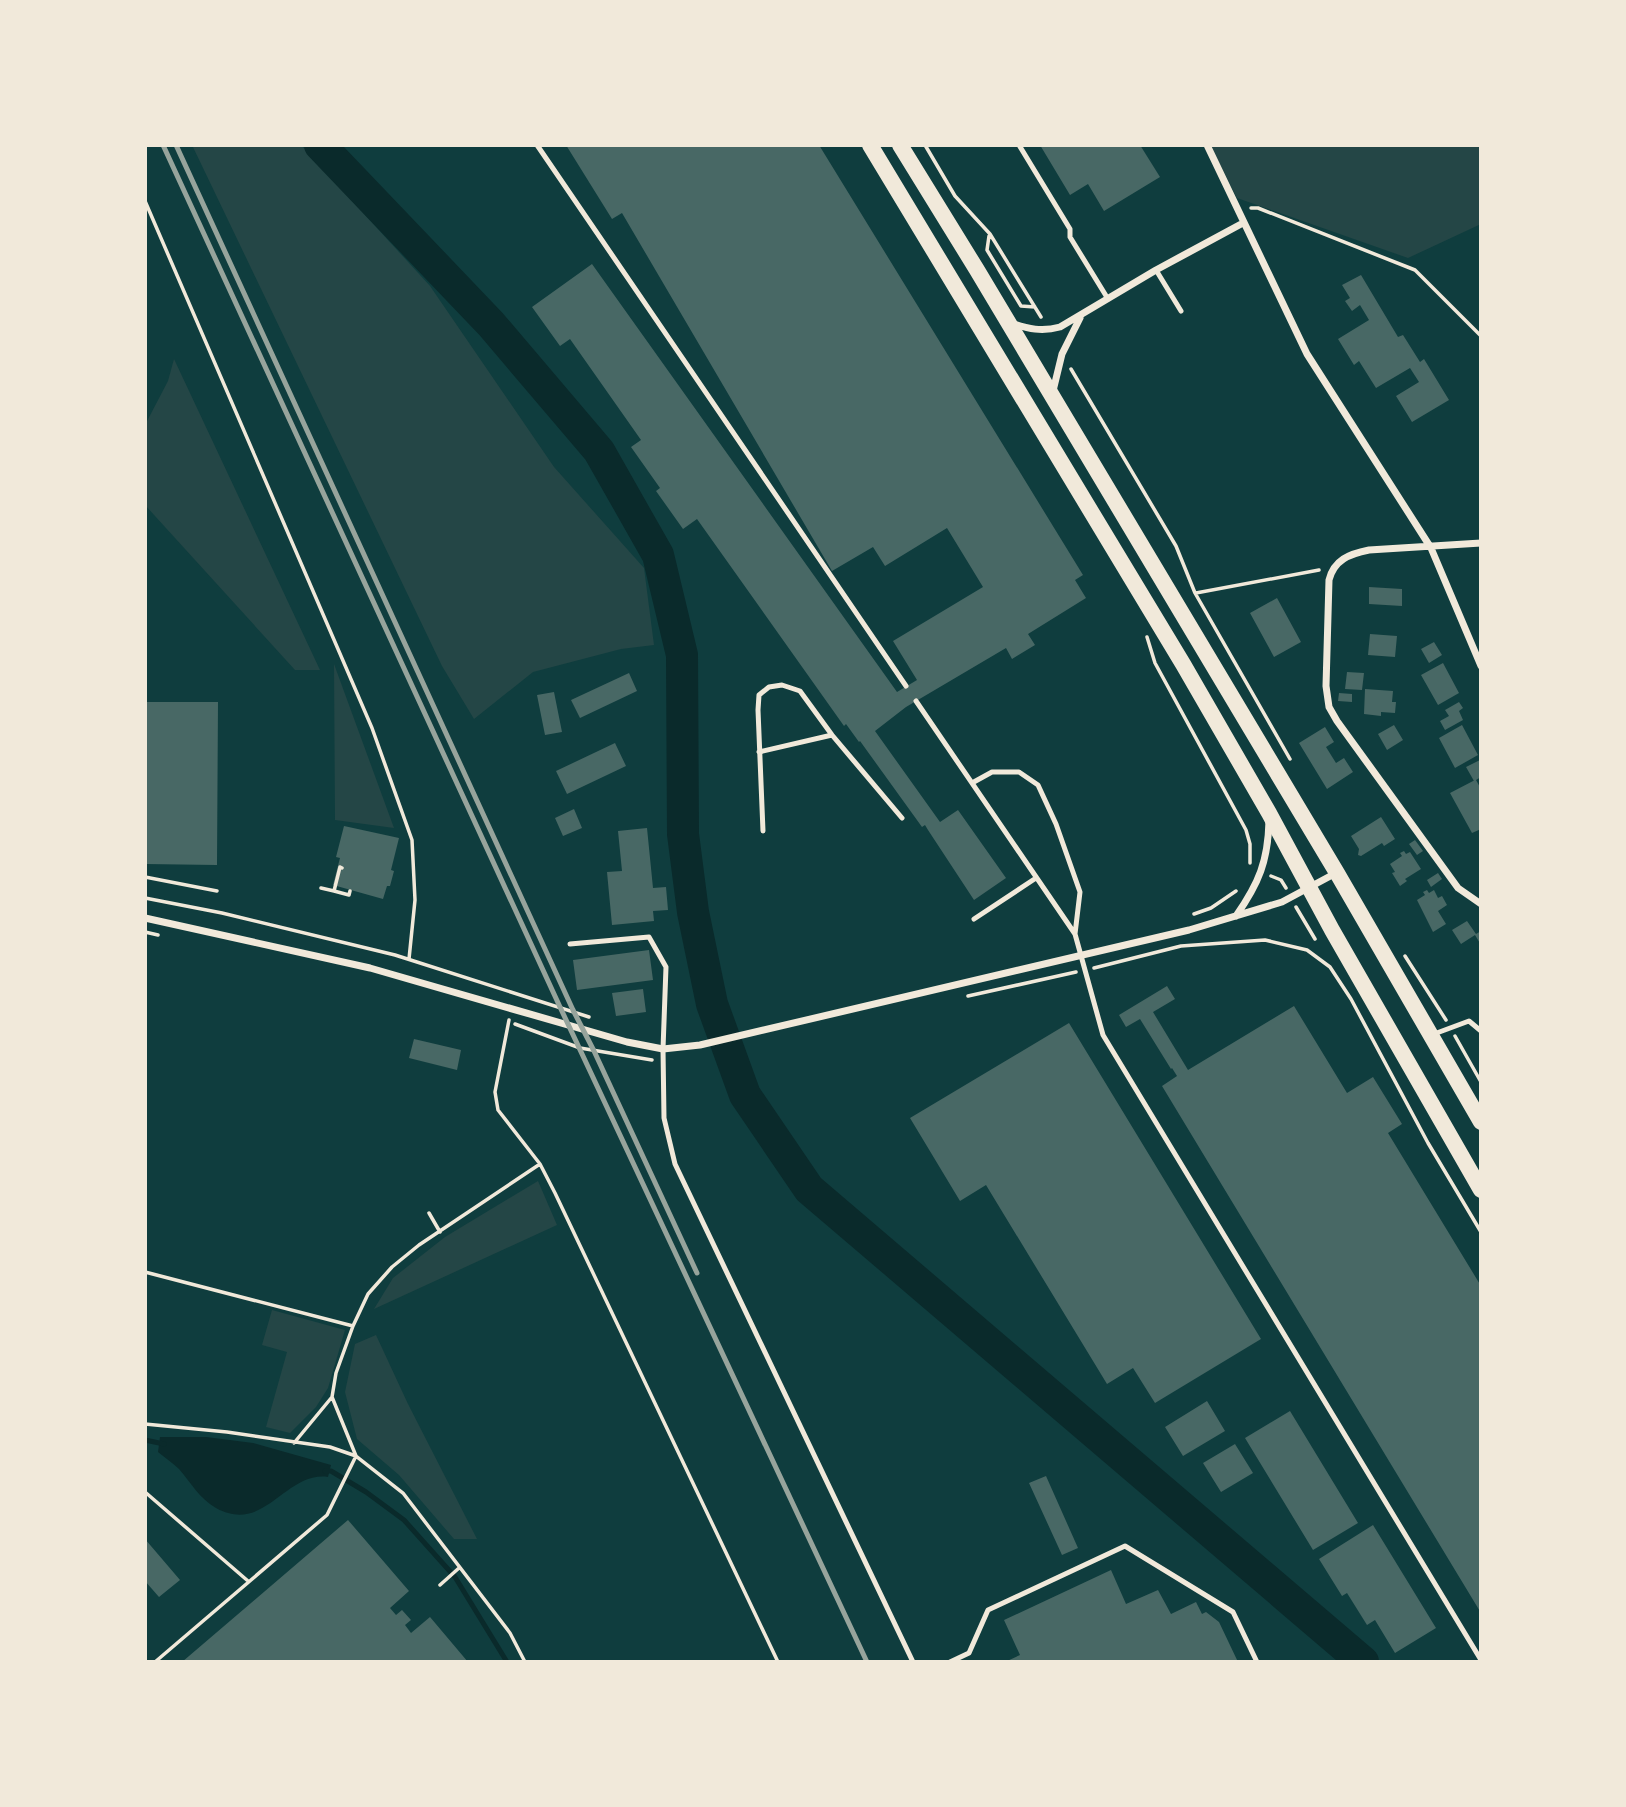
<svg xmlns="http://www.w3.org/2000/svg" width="1626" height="1807" viewBox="0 0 1626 1807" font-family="'Fira Sans',sans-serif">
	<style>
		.green { fill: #244646 }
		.water { fill: #0a2a2b }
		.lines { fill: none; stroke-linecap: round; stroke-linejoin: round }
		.stream { stroke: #0a2a2b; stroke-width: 5 }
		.river { stroke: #0a2a2b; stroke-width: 32 }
		.building { fill: #486865 }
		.path { stroke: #f1e9da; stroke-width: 3.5 }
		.service { stroke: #f1e9da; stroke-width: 5 }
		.minor { stroke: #f1e9da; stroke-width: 7 }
		.primary { stroke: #f1e9da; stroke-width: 16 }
		.rail { stroke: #97a49c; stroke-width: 5 }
	</style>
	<rect width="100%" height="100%" fill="#0f3d3e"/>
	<path class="green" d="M192 145H301L430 286 554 467 644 568 654 645 621 649 533 672 474 719 442 666Z
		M1210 145H1481V224L1408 258 1237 198Z
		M174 359 320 670H295L145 505V425L168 381Z
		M334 664 394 828 335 820Z
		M538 1181 557 1225 374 1309 393 1278 445 1237Z
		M272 1310 345 1330 328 1388 316 1407 290 1433 266 1427 287 1352 262 1345Z
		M376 1335 408 1404 477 1539H454L399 1475 357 1439 345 1392 355 1344Z"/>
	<path class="water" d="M160 1437H206L253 1443 331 1465 328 1477C285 1471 265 1535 216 1508 200 1499 191 1483 179 1469 173 1463 165 1458 158 1452Z"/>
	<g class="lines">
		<path class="stream" d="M145 1440 164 1444
			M325 1471H331L366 1492 404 1520 455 1577 507 1662"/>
		<path class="river" d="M320 145 491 324 599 451 658 555 682 655 683 834 693 912 712 1004 745 1095 809 1189 1363 1662"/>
	</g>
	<path class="building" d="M566 145H819L1083 575 1075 580 1086 598 1028 634 1035 645 1012 659 1006 648 906 707 875 731 940 822 958 810 1006 878 974 900 928 830 925 825 922 827 860 741 859 742 846 724 844 726 697 519 683 529 656 491 660 488 631 447 641 440 570 339 560 346 532 307 592 264 897 692 917 680 893 641 983 587 947 528 885 566 873 547 832 571 622 213 612 219Z
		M1040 145H1140L1160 177 1104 211 1088 184 1070 195Z
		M1361 275 1398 337 1403 335 1420 362 1424 359 1449 400 1412 422 1396 396 1419 382 1410 368 1376 388 1359 361 1354 365 1338 339 1369 320 1360 305 1352 311 1345 301 1350 298 1342 285Z
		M1369 587 1402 589V606L1369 604Z
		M1277 598 1301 642 1274 657 1250 613Z
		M1370 634 1397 636 1395 657 1368 655Z
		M1434 642 1442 655 1429 663 1421 649Z
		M1443 663 1459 693 1438 705 1421 675Z
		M1347 672 1364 673 1362 690 1345 689Z
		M629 673 637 691 580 718 571 700Z
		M1365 689 1393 691 1392 702H1396L1395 713 1381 712V716L1364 714Z
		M554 692 562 732 545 735 537 695Z
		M1339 693 1352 694V702L1338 701Z
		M145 702H218L217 865 145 864Z
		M1459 702 1463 708 1459 711 1463 720 1445 730 1440 721 1449 716 1445 710Z
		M1394 725 1403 740 1387 750 1378 734Z
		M1462 725 1478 755 1455 768 1439 738Z
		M1325 727 1334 742 1326 747 1336 763 1344 758 1353 772 1327 789 1299 743Z
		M615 743 626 766 567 794 556 771Z
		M1480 760 1481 777 1476 780 1481 789V829L1472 833 1450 793 1475 780 1474 781 1466 767Z
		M574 809 582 828 563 836 555 818Z
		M1381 817 1395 839 1384 846 1382 843 1361 856 1358 855 1359 849 1351 836Z
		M344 826 399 838 391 870 394 871 390 886H387L383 899 333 885 340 858 336 857Z
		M647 828 653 888 666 887 668 910 653 911 654 921 612 925 607 872 622 871 618 831Z
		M1415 840 1423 851 1417 855 1409 844Z
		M1404 851 1406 854 1410 852 1421 869 1405 879 1407 881 1400 886 1392 873 1395 872 1390 864 1402 856 1400 853Z
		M1438 873 1442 879 1431 887 1427 880Z
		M1427 890 1429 893 1434 890 1438 898 1442 896 1447 905 1438 911 1446 924 1433 932 1417 900 1425 895 1423 892Z
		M1467 921 1476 934 1481 931V945L1475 935 1461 944 1452 930Z
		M649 950 653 980 577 990 573 960Z
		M1167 986 1175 999 1153 1012 1188 1070 1294 1006 1347 1093 1373 1077 1402 1124 1388 1133 1481 1286V1613L1162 1086 1177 1076 1172 1068 1171 1069 1140 1019 1126 1027 1119 1015Z
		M643 989 646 1012 616 1016 612 993Z
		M1069 1023 1261 1339 1155 1403 1133 1368 1107 1384 986 1185 960 1201 910 1118Z
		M414 1039 461 1050 457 1070 409 1058Z
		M1207 1401 1225 1431 1183 1456 1165 1427Z
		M1290 1411 1358 1523 1313 1550 1245 1438Z
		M1235 1444 1253 1473 1221 1492 1203 1463Z
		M1046 1476 1078 1548 1062 1555 1029 1483Z
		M348 1520 409 1591 390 1608 396 1615 402 1610 411 1620 405 1625 411 1633 430 1617 468 1662H182Z
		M1373 1525 1436 1628 1395 1653 1375 1620 1367 1625 1347 1593 1342 1596 1319 1559Z
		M145 1539 180 1580 159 1597 145 1581Z
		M1111 1570 1126 1604 1158 1590 1171 1614 1196 1602 1202 1614 1206 1612 1219 1622 1238 1662H1005L1020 1655 1004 1620Z"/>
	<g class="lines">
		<path class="path" d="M925 145 955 196 990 234 1041 317
			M145 201 372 728 412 840 415 900 409 959
			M1251 208H1258L1415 270 1480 335
			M989 236 987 250 1021 306 1035 307
			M1071 369 1176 546 1195 593 1290 759
			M1196 593 1319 570
			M1147 637 1155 663 1246 830 1250 844V863
			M1271 876 1281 880 1286 888
			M145 877 217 891
			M321 888 334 891 340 867 342 868
			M334 891 349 895 350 891
			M145 898 222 913 395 955 589 1017
			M1296 907 1315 939
			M1194 914 1211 908 1236 891
			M145 932 158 935
			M1405 956 1446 1020
			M1094 968 1181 946 1265 940 1307 950 1330 967 1351 999 1428 1143 1481 1232
			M968 996 1076 972
			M509 1020 495 1092 498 1110 540 1164 555 1193 778 1662
			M515 1024 580 1048 652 1060
			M1455 1036 1481 1082
			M429 1213 440 1232
			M145 1272 353 1326
			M145 1424 227 1432 330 1447 356 1456 403 1493 510 1633 525 1662
			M294 1443 332 1397 336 1373 353 1326 368 1294 392 1267 419 1245 540 1164
			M145 1492 248 1581
			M440 1585 459 1568
			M155 1662 327 1515 356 1456 332 1397"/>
		<path class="service" d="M537 145 906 686
			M1019 145 1070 229V237L1108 299
			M1156 270 1181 311
			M916 701 1075 934 1103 1035 1481 1660
			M759 752 832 735
			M972 783 992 772H1019L1038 785 1056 824 1080 892 1075 934
			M763 831 758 710 759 695 769 687 782 685 800 691 832 735 902 818
			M974 919 1036 878
			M570 944 649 937 666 967 663 1049 664 1118 675 1164 913 1662
			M1434 1034 1469 1021 1481 1031
			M950 1662 969 1653 988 1610 1125 1546 1233 1612 1257 1662"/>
		<path class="minor" d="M1207 145 1307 354 1431 548 1481 666
			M1011 323C1028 329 1042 332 1060 327L1156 270 1243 223
			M1053 391 1062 354 1080 318
			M1481 543 1369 550C1349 554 1334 560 1329 580L1326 686 1329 707 1337 721 1458 888 1481 904
			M1236 916C1259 883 1268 861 1269 821
			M145 918 370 968 627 1042 663 1049 700 1045 1189 930 1282 902 1336 873"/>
		<path class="primary" d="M870 145 1183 664 1269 813 1332 930 1481 1190
			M900 145 977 270 1337 873 1481 1122"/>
		<path class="rail" d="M163 145 560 1007 867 1662
			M176 145 573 1010 594 1051 697 1273"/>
	</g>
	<rect width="1626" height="1807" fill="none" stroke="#f1e9da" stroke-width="294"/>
</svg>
